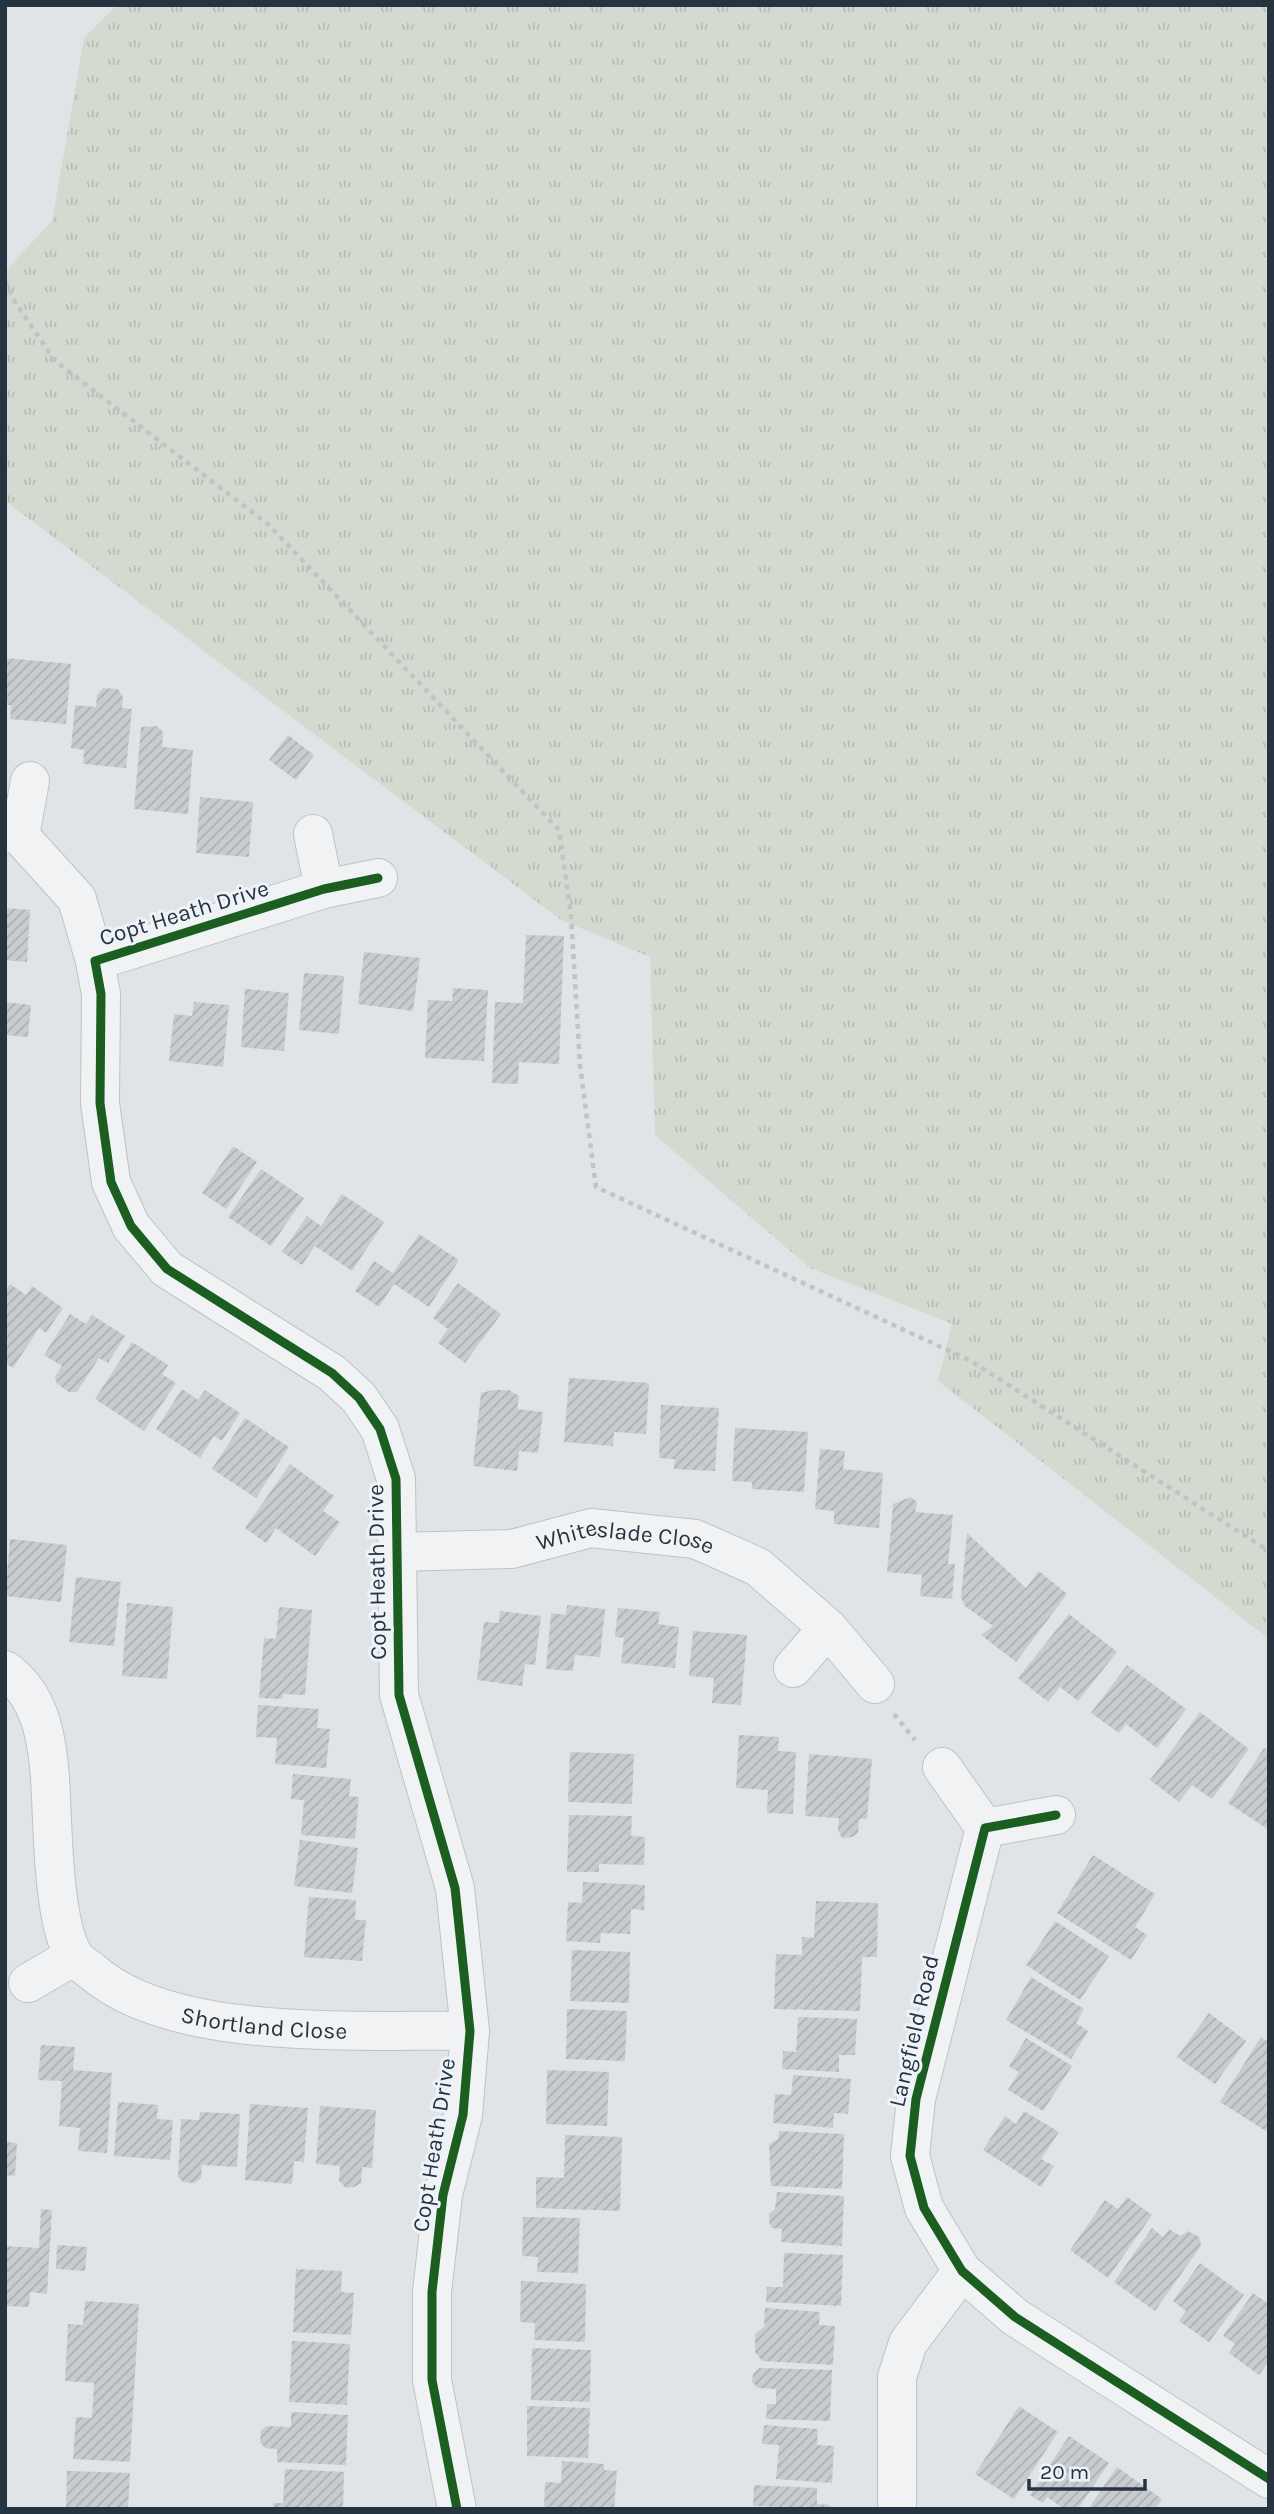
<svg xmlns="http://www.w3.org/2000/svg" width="1274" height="2514" viewBox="0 0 1274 2514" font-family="Karla,sans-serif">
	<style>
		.grass { fill: url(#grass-tufts) }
		.building { fill: url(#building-hatch) }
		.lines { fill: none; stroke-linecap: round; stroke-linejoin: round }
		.street-casing { stroke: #bfc2c5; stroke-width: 40 }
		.path { stroke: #bfc4c7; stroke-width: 4.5; stroke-dasharray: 5 5; stroke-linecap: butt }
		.street { stroke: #f1f2f3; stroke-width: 38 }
		.cycleway-casing { stroke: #eef3f7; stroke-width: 13 }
		.cycleway { stroke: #1b5e20; stroke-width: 9 }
		.labels { text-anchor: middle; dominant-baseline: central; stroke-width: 6; stroke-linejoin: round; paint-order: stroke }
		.street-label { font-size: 23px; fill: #263442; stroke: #eef3f7 }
	</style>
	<defs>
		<pattern id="grass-tufts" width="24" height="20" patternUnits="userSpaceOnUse" patternTransform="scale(1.75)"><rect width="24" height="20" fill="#d3dbd1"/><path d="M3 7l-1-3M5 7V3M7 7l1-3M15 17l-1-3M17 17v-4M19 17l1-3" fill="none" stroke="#b5bdb5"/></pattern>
		<pattern id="building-hatch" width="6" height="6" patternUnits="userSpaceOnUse" patternTransform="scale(1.75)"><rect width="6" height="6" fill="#c9cccf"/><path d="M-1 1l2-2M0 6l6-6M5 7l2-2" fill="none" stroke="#acb0b3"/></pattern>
	</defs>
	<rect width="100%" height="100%" fill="#e1e4e7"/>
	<path class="grass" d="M117 5H1269V1639L938 1381 952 1324 810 1268 655 1135 650 957 561 920 5 501V271L52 221 84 38Z"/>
	<path class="building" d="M5 658 71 664 66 724 10 719 11 705H5Z
		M103 688 118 689 123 697 122 708 132 709 126 768 83 764 84 750 71 748 75 705 96 707 97 695Z
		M157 726 163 732 162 747 193 750 188 814 134 809 141 727Z
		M288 735 314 755 296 780 269 760Z
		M200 797 253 802 249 857 196 853Z
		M5 908 30 910 27 962 5 960Z
		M526 935 564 936 559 1064 519 1062 518 1084 492 1083 495 1002 523 1003Z
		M364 952 420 958 413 1011 358 1004Z
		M304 973 344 976 339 1034 299 1030Z
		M453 988 488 990 484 1061 425 1058 428 1000 452 1001Z
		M245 989 289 993 284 1051 241 1047Z
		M5 1002 31 1005 28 1037 5 1035Z
		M194 1002 229 1005 223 1067 169 1061 174 1014 192 1016Z
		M233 1146 257 1162 226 1209 202 1193Z
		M261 1169 304 1198 271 1246 228 1217Z
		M342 1194 384 1222 352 1271 315 1246 302 1265 282 1252 307 1216 321 1226Z
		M419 1234 459 1260 429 1307 394 1284 379 1307 355 1291 374 1261 393 1273Z
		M458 1283 501 1314 465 1363 438 1343 448 1329 433 1318Z
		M10 1284 26 1295 32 1286 63 1308 46 1333 39 1328 13 1368 5 1363V1292Z
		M70 1314 86 1324 92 1315 125 1336 108 1363 99 1358 77 1392H69L57 1384 55 1377 62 1366 44 1355Z
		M132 1342 168 1365 162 1374 176 1383 144 1431 95 1399Z
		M569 1378 649 1383 646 1434 614 1432 613 1446 564 1442Z
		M182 1389 198 1400 205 1390 240 1413 222 1441 214 1436 200 1458 156 1429Z
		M493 1390H509L519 1396 517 1409 543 1412 538 1453 519 1451 517 1471 473 1466 481 1393Z
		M661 1405 719 1408 715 1471 674 1469 675 1459 659 1458Z
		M245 1418 289 1447 256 1498 212 1469Z
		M735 1428 808 1432 804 1492 752 1489V1482L732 1481Z
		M820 1449 845 1451 843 1469 883 1473 879 1528 834 1524V1511L815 1509Z
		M290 1464 334 1496 323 1511 340 1522 315 1556 276 1528 266 1543 245 1528Z
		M911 1497 917 1502 915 1512 953 1515 948 1564H955L952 1599 920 1596 922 1575 887 1572 893 1504Z
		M967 1533 1026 1588 1039 1571 1067 1594 1016 1662 981 1635 993 1626 965 1606 961 1597Z
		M10 1539 67 1545 61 1602 5 1596Z
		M76 1577 121 1582 114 1646 69 1642Z
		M127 1603 173 1607 167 1679 122 1676Z
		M567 1605 605 1609 600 1657 575 1655 573 1671 546 1669 551 1613 566 1615Z
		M279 1607 312 1610 305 1695 283 1694 282 1699 259 1698 264 1638 276 1639Z
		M618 1608 660 1612 658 1624 679 1627 675 1668 621 1663 624 1638 615 1637Z
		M500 1611 541 1616 535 1665 525 1664 522 1686 477 1680 484 1622 499 1623Z
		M1069 1614 1117 1652 1078 1701 1060 1687 1048 1702 1018 1678Z
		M693 1631 747 1635 741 1705 712 1703 714 1678 689 1676Z
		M1127 1665 1186 1709 1157 1748 1126 1724 1119 1733 1091 1713Z
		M258 1705 319 1709 317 1728 330 1729 326 1768 275 1764 277 1738 256 1737Z
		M1200 1712 1249 1749 1212 1799 1192 1785 1179 1802 1150 1780Z
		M739 1735 779 1737 778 1751 796 1752 793 1814 767 1813 768 1790 736 1788Z
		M1264 1748 1269 1751V1830L1228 1803Z
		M570 1752 634 1754 632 1804 568 1802Z
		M809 1754 872 1759 867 1819H859L858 1833 853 1837 842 1838 838 1830 839 1818 805 1816Z
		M293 1774 351 1779 349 1796 359 1797 355 1839 301 1835 304 1800 291 1799Z
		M569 1815 632 1816 631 1836 645 1837 644 1865 599 1864V1872H567Z
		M300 1840 358 1848 352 1893 294 1886Z
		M1093 1855 1155 1894 1135 1927 1147 1935 1131 1960 1057 1913Z
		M583 1882 645 1885 644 1910 631 1909 630 1934 601 1933 600 1943 566 1941 568 1902 582 1903Z
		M309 1897 356 1900 355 1920H366L362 1961 304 1957Z
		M816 1901 878 1903 877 1957H862L860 2011 774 2009 776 1954 802 1955V1937L814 1938Z
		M1055 1921 1109 1956 1080 2000 1026 1965Z
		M572 1950 630 1952 629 2003 570 2001Z
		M1031 1977 1084 2009 1076 2023 1088 2031 1071 2059 1006 2020Z
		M567 2009 627 2011 625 2061 566 2059Z
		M1209 2013 1246 2041 1215 2084 1177 2057Z
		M798 2017 857 2019 855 2055H839V2072L782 2069 783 2051 796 2052Z
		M1261 2037 1269 2042V2133L1220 2102Z
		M1026 2038 1072 2066 1043 2111 1008 2090 1019 2072 1009 2066Z
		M41 2045 75 2047 73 2070 112 2073 107 2153 78 2151 80 2128 59 2126 62 2081 38 2080Z
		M547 2070 609 2072 607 2126 546 2124Z
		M793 2075 851 2079 848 2114 834 2113 833 2128 773 2123 775 2094 791 2095Z
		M118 2102 158 2105 157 2119 173 2120 170 2160 114 2156Z
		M250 2104 308 2108 304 2162 294 2161 292 2184 245 2180Z
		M320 2106 376 2110 372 2168 362 2167 361 2183 354 2187 346 2188 339 2181 340 2166 316 2164Z
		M1024 2111 1059 2132 1041 2159 1054 2166 1041 2187 983 2150 1005 2116 1016 2124Z
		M200 2112 240 2114 237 2167 202 2165 201 2178 195 2183 183 2182 178 2177 181 2119 199 2120Z
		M779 2131 844 2134 842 2189 771 2186 769 2144 778 2139Z
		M565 2135 622 2137 620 2211 536 2208V2177L564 2178Z
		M5 2142 17 2143 15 2176 5 2175Z
		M777 2192 844 2196 842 2246 781 2242 782 2229 772 2228 769 2222V2214L775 2209Z
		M1127 2197 1152 2215 1108 2278 1070 2250 1105 2200 1118 2209Z
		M41 2209 52 2210 47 2294 30 2292 29 2307 5 2306V2246L39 2248Z
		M523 2217 580 2218 578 2273 537 2272 538 2257 522 2256Z
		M1152 2228 1163 2237 1169 2229 1180 2236 1188 2231 1199 2237 1201 2246 1155 2311 1114 2282Z
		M57 2245 87 2247 85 2271 56 2269Z
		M784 2253 843 2255 841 2306 766 2302 767 2287H783Z
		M1200 2263 1244 2295 1209 2342 1179 2321 1186 2311 1173 2301Z
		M296 2269 342 2271 341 2292 354 2293 351 2335 293 2332Z
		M521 2281 586 2284 585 2342 534 2340 535 2323 520 2322Z
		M1253 2293 1269 2304V2361L1259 2375 1229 2353 1235 2344 1223 2336Z
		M85 2301 139 2304 130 2462 73 2459 76 2417 92 2418 94 2383 65 2381 68 2324 83 2325Z
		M765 2308 820 2312 819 2325 835 2326 833 2365 762 2361 755 2352V2334L764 2327Z
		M292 2341 350 2344 347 2405 289 2402Z
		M532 2348 591 2350 590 2402 531 2400Z
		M759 2368 832 2370 830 2421 766 2419 767 2404H776V2389L758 2388 752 2382 753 2374Z
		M527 2406 590 2408 588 2458 527 2456Z
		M1019 2406 1058 2432 1014 2499 975 2474Z
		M291 2412 348 2415 346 2465 277 2462V2449L265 2448 260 2442 261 2430 267 2426 291 2427Z
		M764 2425 818 2429 817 2445 834 2446 832 2483 776 2479 779 2445 762 2444Z
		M1069 2436 1109 2463 1078 2509H1064L1047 2497 1043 2503 1030 2495Z
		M562 2461 604 2464V2470L617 2471 614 2509H544L545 2482 561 2483Z
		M1117 2467 1162 2499 1155 2509H1088Z
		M285 2469 344 2472 343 2509H273V2503H283Z
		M67 2471 130 2473 128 2509H66Z
		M754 2485 817 2488V2504L830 2505V2509L753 2506Z"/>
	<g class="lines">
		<defs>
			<g id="street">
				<path d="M5 832 20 836 77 899 95 961"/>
				<path d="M313 834 324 889"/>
				<path d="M20 836 30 781"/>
				<path d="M378 878 324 889 95 961 101 994 100 1103 111 1182 131 1226 167 1269 332 1373 359 1398 380 1429 396 1479 399 1695 455 1888 470 2031 463 2115 443 2195 432 2292V2380L457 2509"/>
				<path id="s1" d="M397 1552 512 1549 591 1528 695 1539 758 1567 828 1628 875 1684"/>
				<path d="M793 1668 828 1628"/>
				<path id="s2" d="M5 1670C40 1695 47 1737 50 1778 53 1822 52 1920 74 1956 78 1962 88 1968 94 1973 176 2043 366 2029 470 2031"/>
				<path d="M942 1767 985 1828"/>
				<path d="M1056 1815 985 1828 916 2099 910 2156 924 2208 962 2271 1015 2317 1269 2479"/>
				<path d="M28 1983 74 1956"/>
				<path d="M897 2509V2377L908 2343 962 2271"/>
			</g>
		</defs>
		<use href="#street" class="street-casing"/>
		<path class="path" d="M5 281 15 302 55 361 269 525 559 830 571 915 580 1065 596 1187 971 1361 1269 1551
			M894 1714 915 1740"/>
		<use href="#street" class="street"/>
		<defs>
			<path id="cycleway" d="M378 878 324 889 95 961 101 994 100 1103 111 1182 131 1226 167 1269 332 1373 359 1398 380 1429 396 1479 399 1695 455 1888 470 2031 463 2115 443 2195 432 2292V2380L457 2509
				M1056 1815 985 1828 916 2099 910 2156 924 2208 962 2271 1015 2317 1269 2479"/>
		</defs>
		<use href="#cycleway" class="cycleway-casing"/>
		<use href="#cycleway" class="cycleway"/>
	</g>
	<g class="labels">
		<g class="street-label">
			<text transform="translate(184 913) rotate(-17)">Copt Heath Drive</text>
			<text stroke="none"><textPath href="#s1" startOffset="231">Whiteslade Close</textPath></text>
			<text transform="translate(377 1572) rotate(-91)">Copt Heath Drive</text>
			<text stroke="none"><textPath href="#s2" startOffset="509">Shortland Close</textPath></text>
			<text transform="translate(914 2031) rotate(-77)">Langfield Road</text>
			<text transform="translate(434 2145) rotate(-81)">Copt Heath Drive</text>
		</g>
	</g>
	<rect width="1274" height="2514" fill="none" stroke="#263442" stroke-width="14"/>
	<path d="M1029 2479v10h116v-10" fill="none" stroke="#263442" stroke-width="3.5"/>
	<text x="1040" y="2479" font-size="21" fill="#263442" stroke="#eef3f7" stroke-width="5" paint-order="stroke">20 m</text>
</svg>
